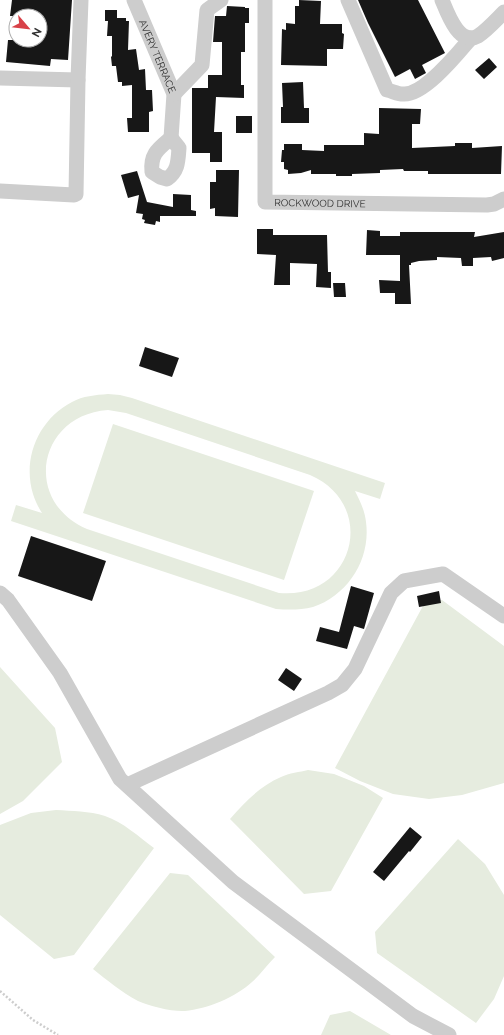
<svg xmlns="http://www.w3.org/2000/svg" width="504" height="1035" viewBox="0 0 504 1035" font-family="Raleway,sans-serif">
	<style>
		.green { fill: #e6ecdf; fill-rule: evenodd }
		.building { fill: #171717 }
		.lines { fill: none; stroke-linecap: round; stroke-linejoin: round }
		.path { stroke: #cdcdcd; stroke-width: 2.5; stroke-dasharray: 2 2; stroke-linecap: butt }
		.minor { stroke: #cdcdcd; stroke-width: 15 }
		.labels { text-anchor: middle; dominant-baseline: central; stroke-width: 4; stroke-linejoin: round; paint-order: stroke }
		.street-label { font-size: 10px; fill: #303030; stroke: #fff }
	</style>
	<rect width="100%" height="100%" fill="#fff"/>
	<path class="green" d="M108 394 120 395 132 398 385 483 380 499 355 491C360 501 365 511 366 522 371 559 348 595 313 607 301 610 289 610 276 609L11 521 16 505 42 513C38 507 35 500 33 494 22 458 39 419 72 402 83 396 95 395 108 394ZM108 410 126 413 310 475C379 505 354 600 279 593L87 529C22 501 38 415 108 410Z
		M113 424 314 491 284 580 83 513Z
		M442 600 504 646V783L462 795 429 799 393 794 360 781 335 768 424 604Z
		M0 667 55 728 62 762 23 801 0 814Z
		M308 770 334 774 364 786 383 798 331 891 304 894 230 819C245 802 260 786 281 777 289 773 300 772 308 770Z
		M56 810C72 811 89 811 105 816 123 822 139 837 154 848L74 955 54 959 0 915V825L31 813Z
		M458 839 485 864 504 895V976L494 999 476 1023 377 953 375 932Z
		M170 873 188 875 275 957C267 965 260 975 252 982 236 997 207 1009 185 1011 173 1012 149 1006 138 1001 121 992 107 980 93 969Z
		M350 1011 391 1035H321L330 1015Z"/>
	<path class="building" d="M12 0H72L68 60 51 59 50 66 6 62 8 40H40V16H10Z
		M299 0 321 1 320 24H342V33L344 34 343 49H327V66L281 65 282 29 286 30V23L295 24V6H299Z
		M358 0H418L445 53 422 65 426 73 415 79 410 69 395 77 368 23Z
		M227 6 245 7V8H249V23H245V52H241V85H244V98L216 97 214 132H222V162H210V153H192V88H208V75H222V42H213L215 16H226Z
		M105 10H117V18H126V21H129L128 50 136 49 139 70 145 69 146 90H152L153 111 149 112V132H128L127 118H132V85L122 86V82H118L116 66H112L111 57 112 56V36H107L108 21H105Z
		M489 58 497 67 484 79 475 70Z
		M303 82 304 108H309V123H281V107H283L282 83Z
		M379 108 421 109 420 124H412V148L455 146V143H472V148L502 146 501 174H428V171H404L403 169 380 170V173L352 174V176H336V174H311V170L301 173 288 174V170L284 169V162H281L282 150H284V144H302V150L324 151V145H364V133L379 134Z
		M236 116H252V133H236Z
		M216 170H239L238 217 215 216V208L210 209V182H216Z
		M137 171 147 202 173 207V194L191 195V210L196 211V216H160V222L156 221 155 225 144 223 145 220 142 219 143 214 136 213 139 195 128 198 121 175Z
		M257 229H273V235H327L328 272H331V288L316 287 317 264 290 263V285H274L276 255 257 254Z
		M367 230 380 231V236H400V232H475L474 237 504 232V258L492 261 491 257 473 258V266H462L461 258 437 257V260L419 261 411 263V265H409L411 304H395V293H380L379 280 400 281V255H366Z
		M333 283H345L346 297H334Z
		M145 347 179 358 172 377 139 366Z
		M31 536 106 561 92 601 18 576Z
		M351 586 374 593 364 629 354 626 347 649 316 641 320 627 339 632Z
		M439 591 441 603 419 607 417 596Z
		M286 668 302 679 294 691 278 680Z
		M410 827 422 837 410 852 409 851 384 881 373 872Z"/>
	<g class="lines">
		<path class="path" d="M0 991 33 1020 58 1035"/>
		<g class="minor">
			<path id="s1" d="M134 0 174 94 171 138"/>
			<path id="s2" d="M265 0V202L487 205 494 204 504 199"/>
			<path d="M348 0 387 90C392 91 398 94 403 94 424 96 458 53 471 38"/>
			<path d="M442 0C447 12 459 47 478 36 487 30 496 20 504 12"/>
			<path d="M0 78 78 80"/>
			<path d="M174 94 202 65 207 10 221 0"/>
			<path d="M171 138 179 148C178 162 178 171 167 179L160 177 152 172C150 154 158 149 171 138Z"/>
			<path d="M0 191 74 195 76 194 78 80 81 0"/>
			<path d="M0 593 8 600 60 673 120 779 233 882 413 1016 449 1035"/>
			<path d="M127 785 328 693 342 685 355 669 391 593 404 581 443 574 504 616"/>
		</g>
	</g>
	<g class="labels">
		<g class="street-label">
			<text stroke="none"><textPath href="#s1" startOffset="61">AVERY TERRACE</textPath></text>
			<text stroke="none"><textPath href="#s2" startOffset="257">ROCKWOOD DRIVE</textPath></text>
		</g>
	</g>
	<g transform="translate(28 28) rotate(118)"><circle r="19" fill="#ffffff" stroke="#acacac"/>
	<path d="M0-3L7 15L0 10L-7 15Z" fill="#d84148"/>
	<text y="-6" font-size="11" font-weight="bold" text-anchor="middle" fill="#303030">N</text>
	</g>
</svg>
